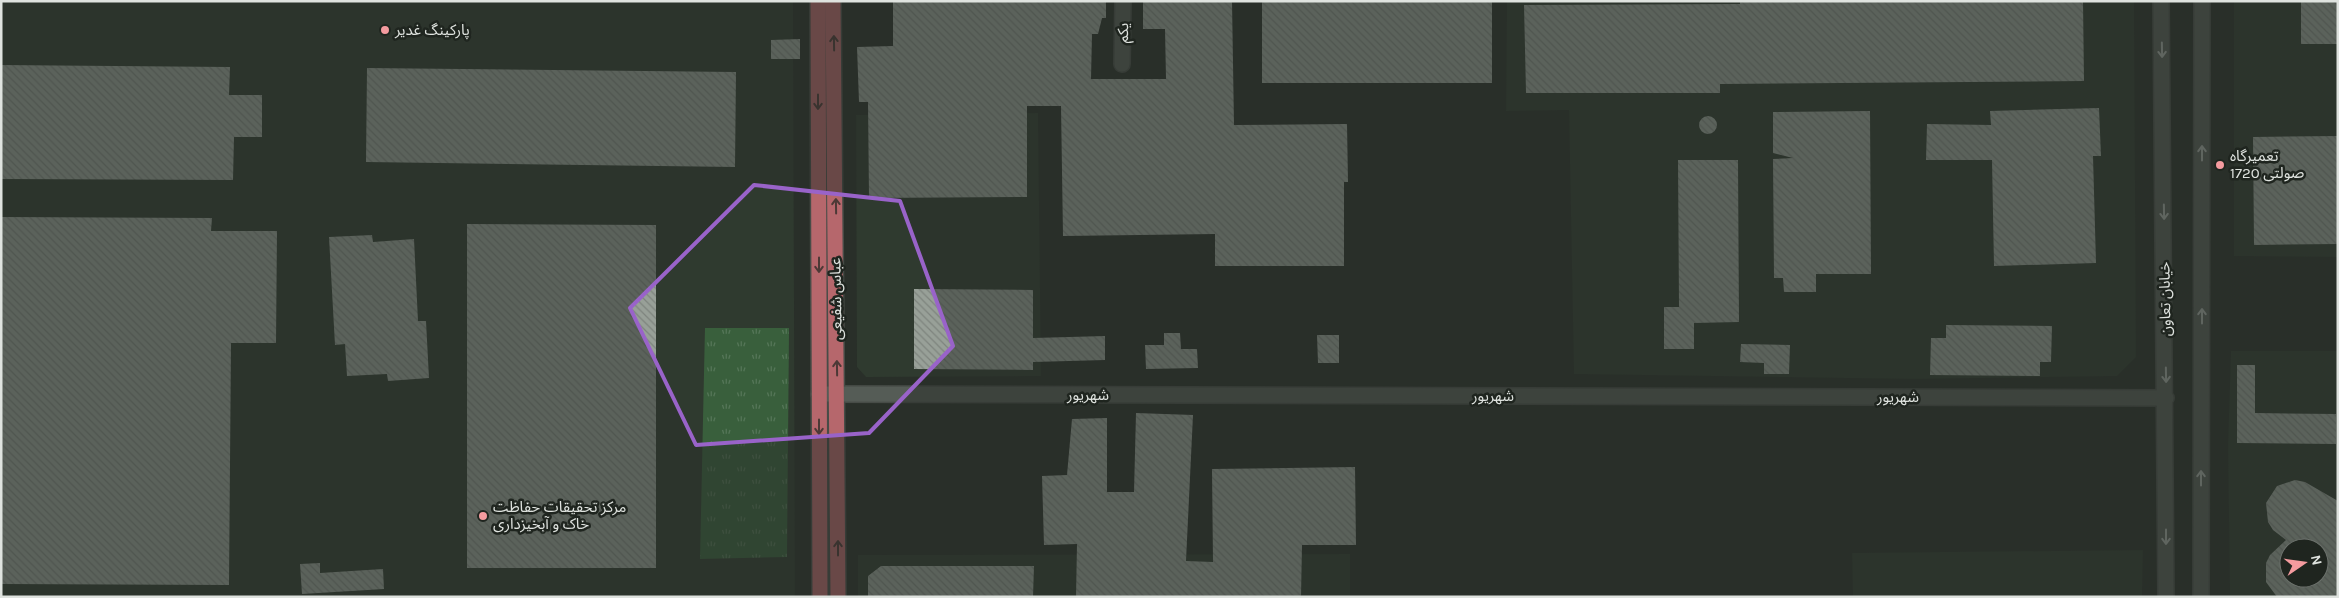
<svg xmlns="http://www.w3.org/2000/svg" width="2339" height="598" viewBox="0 0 2339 598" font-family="Karla,'Noto Sans Arabic',sans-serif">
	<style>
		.built { fill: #2f3a2f; fill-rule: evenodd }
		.grass { fill: url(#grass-tufts) }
		.building { fill: url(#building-back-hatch); fill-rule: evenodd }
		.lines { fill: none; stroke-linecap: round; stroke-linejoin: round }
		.minor-casing { stroke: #474c47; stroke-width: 18 }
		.major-casing { stroke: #474c47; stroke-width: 18 }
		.minor { stroke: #555c56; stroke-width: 15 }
		.major { stroke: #b6676c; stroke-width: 15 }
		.oneway { stroke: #4c3936 }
		.oneway2 { stroke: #a1a6a1 }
		.marked { fill: none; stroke: #9963c9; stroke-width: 4; stroke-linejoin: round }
		.poi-dot { fill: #f49b9f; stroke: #1f251f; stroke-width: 2 }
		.labels { text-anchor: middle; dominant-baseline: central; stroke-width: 5; stroke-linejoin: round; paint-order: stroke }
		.poi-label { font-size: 15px; fill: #dfe3df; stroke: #1f251f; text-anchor: start }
		.street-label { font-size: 15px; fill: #dfe3df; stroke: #1f251f }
	</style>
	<defs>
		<pattern id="grass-tufts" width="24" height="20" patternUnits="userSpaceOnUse" patternTransform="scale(1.25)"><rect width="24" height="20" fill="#395f3c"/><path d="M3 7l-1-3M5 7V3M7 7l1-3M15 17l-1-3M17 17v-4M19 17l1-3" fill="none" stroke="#557658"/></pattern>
		<pattern id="building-back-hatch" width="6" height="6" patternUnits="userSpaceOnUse" patternTransform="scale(1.25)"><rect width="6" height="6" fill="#98a098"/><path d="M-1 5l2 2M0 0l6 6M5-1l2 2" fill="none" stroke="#7e847e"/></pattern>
	</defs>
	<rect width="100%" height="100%" fill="#292f29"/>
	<path class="built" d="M1 1H793L795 597H1Z
		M1507 1H2134L2136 357 2117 376 1915 379 1574 374 1569 110 1506 111Z
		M2234 1H2338V257L2234 256Z
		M1038 113 1041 376 866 377 857 367 856 115Z
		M2231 351H2338V597H2230L2228 445ZM2289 548H2319V578H2289Z
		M2143 550 2142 597H1853L1852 553Z
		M1350 554V597H858V555Z"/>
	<path class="grass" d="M705 328H789L787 557 700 559Z"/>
	<path class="building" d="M893 1H1106V18H1102L1098 34H1092L1091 79H1166L1165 29H1143V1H1232L1234 125 1347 124 1348 182H1344V266H1215V234L1063 236 1061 106H1027V197L869 198 868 102H859L857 47 893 46Z
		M1262 1H1492V83H1262Z
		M1740 1H2083L2084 81 1720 84V93H1526L1524 5 1740 4Z
		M2301 1H2338V44H2301Z
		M800 39V59H771V40Z
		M1 65 230 67 229 95H262V137H234L233 180 1 179Z
		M367 68 736 72 735 167 366 162Z
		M2099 108 2101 156H2093L2096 263 1994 266 1992 160H1926L1927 124 1991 125 1990 111Z
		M1870 111 1871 274H1816V292H1784L1783 278H1774L1773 159 1793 158 1773 153V112Z
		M1699 125a9 9 0 1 1 18 0a9 9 0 1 1-18 0Z
		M2338 136V244L2254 245 2253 137Z
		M1678 160H1738L1739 322 1694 323V349H1664V307H1679Z
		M1 217 212 218 211 231H277L276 343H231L229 585 1 584Z
		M467 224 656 225V568H467Z
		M372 235 373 242 414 239 418 321H426L429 378 388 381 387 374 347 376 345 344 335 345 329 237Z
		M914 289 1033 290V338L1105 336V360L1033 362V370L914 369Z
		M1946 325 2052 326 2051 362H2040V376L1930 375 1931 338H1946Z
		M1164 333H1180L1181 349H1197L1198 368 1146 369 1145 345H1164Z
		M1317 335H1339V363H1318Z
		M1741 344 1790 345 1789 374H1764V363L1740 362Z
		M2237 365H2255V413L2336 414V444L2237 443Z
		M1136 413 1193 415 1186 561 1213 562 1212 469 1355 467 1356 545H1302L1301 597H1076L1077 544 1044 545 1042 476 1067 475 1072 419 1107 418V492H1134Z
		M2295 480 2305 482 2338 501V597H2277L2266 582V563L2270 555 2286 540 2273 530 2268 522 2266 503 2277 486ZM2289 548H2319V578H2289Z
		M320 563V573L383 569 384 589 302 594 300 564Z
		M881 566H1034L1033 597H868V576Z"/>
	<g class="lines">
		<defs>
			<path id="minor" d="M2161 1 2166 597
				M1122 64 1123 1
				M819 394 2166 398
				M2201 597 2202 1"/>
			<path id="major" d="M818 1 820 597
				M833 1 838 597"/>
		</defs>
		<use href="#minor" class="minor-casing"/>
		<use href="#major" class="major-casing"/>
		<use href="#minor" class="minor"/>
		<use href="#major" class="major"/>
	</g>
	<defs><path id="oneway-shaft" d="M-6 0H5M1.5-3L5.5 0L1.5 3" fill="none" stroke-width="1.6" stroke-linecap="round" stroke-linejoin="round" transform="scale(1.25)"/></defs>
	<g class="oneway">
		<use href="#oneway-shaft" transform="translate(834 43) rotate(-91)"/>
		<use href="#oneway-shaft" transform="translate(818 102) rotate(90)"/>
		<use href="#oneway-shaft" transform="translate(836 206) rotate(-91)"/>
		<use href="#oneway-shaft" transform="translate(819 265) rotate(90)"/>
		<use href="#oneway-shaft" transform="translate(837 368) rotate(-91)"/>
		<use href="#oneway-shaft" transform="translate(819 427) rotate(90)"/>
		<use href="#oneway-shaft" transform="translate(838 548) rotate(-90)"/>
	</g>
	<g class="oneway2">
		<use href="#oneway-shaft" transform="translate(2162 50) rotate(89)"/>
		<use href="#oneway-shaft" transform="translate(2202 153) rotate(-90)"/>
		<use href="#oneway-shaft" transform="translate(2164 212) rotate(89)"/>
		<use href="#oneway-shaft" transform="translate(2202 316) rotate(-90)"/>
		<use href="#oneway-shaft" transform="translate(2166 375) rotate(89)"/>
		<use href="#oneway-shaft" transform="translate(2201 478) rotate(-90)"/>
		<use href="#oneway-shaft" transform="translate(2166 537) rotate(90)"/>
	</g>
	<path d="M0 0H2339V598H0ZM754 185 900 201 953 346 869 433 696 445 630 308Z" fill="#292f29" fill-opacity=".55" fill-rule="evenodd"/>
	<path class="marked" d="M754 185 900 201 953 346 869 433 696 445 630 308Z"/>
	<g class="poi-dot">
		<circle cx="385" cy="30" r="5"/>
		<circle cx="2220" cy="165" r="5"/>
		<circle cx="483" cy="516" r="5"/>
	</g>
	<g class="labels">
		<g class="poi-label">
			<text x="395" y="30">پارکینگ غدیر</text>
			<text x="2230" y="156">تعمیرگاه<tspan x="2230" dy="17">1720 صولتی</tspan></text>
			<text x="493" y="507">مرکز تحقیقات حفاظت<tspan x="493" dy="17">خاک و آبخیزداری</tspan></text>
		</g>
		<g class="street-label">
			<text transform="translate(1123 33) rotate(-89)">یکم</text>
			<text transform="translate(836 299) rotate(-91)">عباس شفیعی</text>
			<text transform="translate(2165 299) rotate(-91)">خیابان تعاون</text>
			<text x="1088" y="395">شهریور</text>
			<text x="1493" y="396">شهریور</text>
			<text x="1898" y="397">شهریور</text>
		</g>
	</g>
	<rect width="2339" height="598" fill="none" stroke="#dfe3df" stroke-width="5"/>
	<g transform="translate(2304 563) rotate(77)"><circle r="24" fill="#1f251f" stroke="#6c716c"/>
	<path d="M0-4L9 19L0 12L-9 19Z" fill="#f49b9f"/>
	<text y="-8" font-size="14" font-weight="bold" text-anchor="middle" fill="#dfe3df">N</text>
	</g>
</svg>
